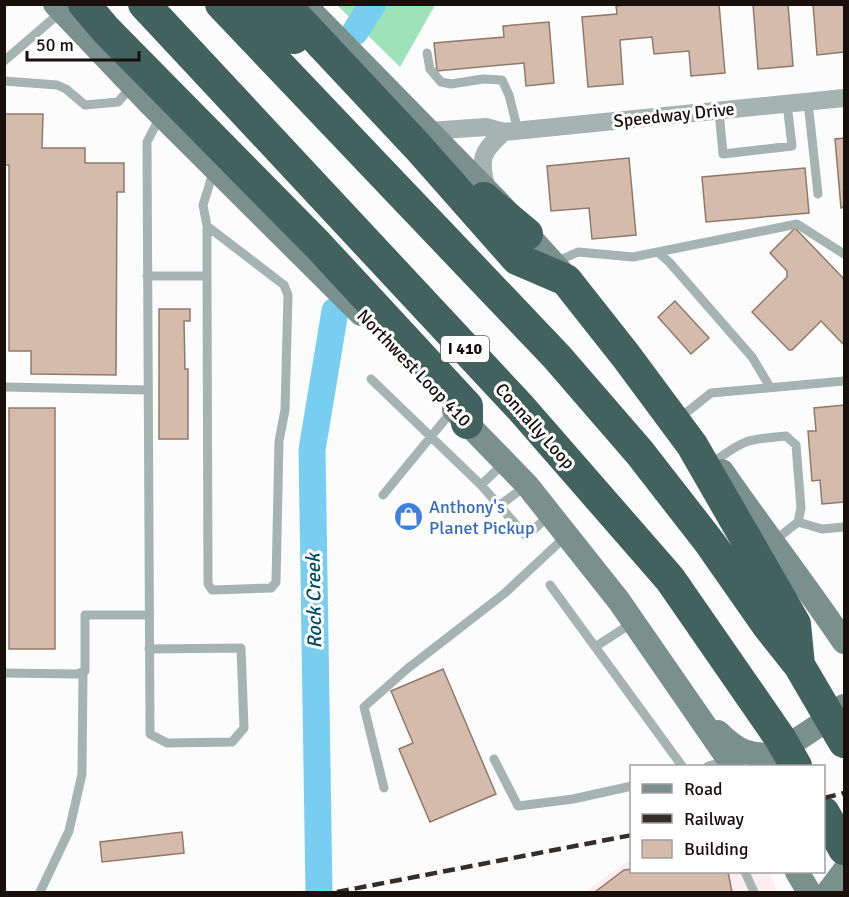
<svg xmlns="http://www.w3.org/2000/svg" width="849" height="897" viewBox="0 0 849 897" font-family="Signika,sans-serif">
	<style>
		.commercial { fill: #fdedf0 }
		.green { fill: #9ee2ba }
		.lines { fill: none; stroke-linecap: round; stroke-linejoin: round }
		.river { stroke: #78cef1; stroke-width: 27 }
		.building { fill: #d5bbab; stroke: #91796a; stroke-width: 1.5 }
		.service { stroke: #a5b3b1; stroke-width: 9 }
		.minor { stroke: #a5b3b1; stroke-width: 18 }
		.secondary { stroke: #7a908d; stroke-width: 24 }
		.motorway { stroke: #42625d; stroke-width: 32 }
		.rail { stroke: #352d28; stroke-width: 4.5; stroke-dasharray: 12 6; stroke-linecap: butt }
		.labels { text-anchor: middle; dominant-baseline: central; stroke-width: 6; stroke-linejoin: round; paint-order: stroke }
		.shield { fill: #fff; stroke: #5e5854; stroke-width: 1.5 }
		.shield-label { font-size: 16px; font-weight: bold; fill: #19100b }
		.street-label { font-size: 18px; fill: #19100b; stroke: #fff }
		.shop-label { font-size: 18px; fill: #366cbe; stroke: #fff; text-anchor: start }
		.water-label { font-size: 20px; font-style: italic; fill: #004e65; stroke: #fff }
	</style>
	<rect width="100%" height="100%" fill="#fcfcfc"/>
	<path class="commercial" d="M631 861 632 872H769L777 892H585L626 862Z"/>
	<path class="green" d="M337 5H435L400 67Z"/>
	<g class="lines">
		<path class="river" d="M355 32 373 4
			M319 892 312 450 335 311"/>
	</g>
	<path class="building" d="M631 4H719L725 73 691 76 689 51 654 54 652 37 620 40 623 84 588 87 582 17 617 14 616 6Z
		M753 4H788L793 66 758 69Z
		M813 4H844V52L817 55Z
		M549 22 554 83 526 86 524 63 437 71 434 43 504 37 503 26Z
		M4 114H43L42 148H85V163H124V192H117L116 375 31 374V351H9V165H4Z
		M844 138V207L841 208 835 139Z
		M629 158 636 235 592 239 589 208 551 211 547 166Z
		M805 168 809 213 706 222 702 177Z
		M795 228 844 279V345L821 321 792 350H789L752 312 787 277V271L770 253Z
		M675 301 709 338 691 354 658 317Z
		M159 309H190V321H184L185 369H188V439H159Z
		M844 405V502L822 504 820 480 812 481 808 431H816L814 408Z
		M9 408H55V649H9Z
		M443 669 496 794 430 822 399 749 413 743 391 691Z
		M182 832 184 853 102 862 100 842Z
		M632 869V872H728L732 892H595L624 870Z"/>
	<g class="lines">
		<path class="service" d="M427 53 430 69 441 82 451 84 483 79 502 80 509 95 518 131
			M4 61 62 11
			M4 81 57 85 66 89 85 105 118 102 131 87
			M808 102 818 194
			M719 111 723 154 792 146 787 104
			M207 226V276
			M658 252 670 263 752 357 770 387
			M556 262 578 252 633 257 797 224 844 254
			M147 276H207L208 584 212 590 271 588 276 582 279 441 285 410 288 295 284 285 207 226 203 205 214 170
			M371 379 481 485 526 536 550 515
			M4 387 148 390
			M682 416 711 393 844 381
			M715 461C745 439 749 439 786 436L796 445 801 508 798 522 774 541
			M481 485 503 464
			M383 495 452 411
			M500 505 527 485
			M798 522 822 529 844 527
			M550 585 682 766
			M595 647 632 623
			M149 649 241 648 244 728 232 742 167 743 150 734 147 142 160 117
			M4 673 77 674 85 671V615H149
			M494 759 518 806 573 799 632 786
			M708 766 726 761
			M384 788 364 707 407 669 505 593 565 537
			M745 872 754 892
			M40 892 69 831 82 774 83 672"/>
		<path class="minor" d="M429 131 486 127 504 132 844 98
			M487 191C480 159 479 154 504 132"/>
		<path class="secondary" d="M55 4 150 104 361 314
			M308 8 500 204 567 278
			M454 410 527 485 619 601 733 766
			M722 471C762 529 805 584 844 642
			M718 732C736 750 750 758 777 753L842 710 844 706
			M797 872 809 892
			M828 892 844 871"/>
		<path class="motorway" d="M84 4 106 30 317 244 467 406V423
			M144 4 520 407 670 579 780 738 796 766
			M221 4 557 357 640 453 710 543 768 626 799 665 844 742
			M255 4 294 38
			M284 4 418 147 517 259 566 280 626 356 692 445 795 624 799 665
			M484 198 527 234
			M824 813 844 849"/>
		<path class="rail" d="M824 798 844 793
			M337 892 632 835"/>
	</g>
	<defs>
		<symbol id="shop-disc" viewBox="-11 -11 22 22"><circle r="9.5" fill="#3f7fe0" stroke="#fff"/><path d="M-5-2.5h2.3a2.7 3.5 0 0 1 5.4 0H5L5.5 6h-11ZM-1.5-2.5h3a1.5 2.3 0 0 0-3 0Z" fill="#fff"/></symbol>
	</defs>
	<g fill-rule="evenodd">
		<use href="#shop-disc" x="392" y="500" width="33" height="33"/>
	</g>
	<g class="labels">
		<rect class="shield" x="441" y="336" width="48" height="26" rx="4.5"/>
		<g class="shield-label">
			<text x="465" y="349">I 410</text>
		</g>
		<g class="street-label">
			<text transform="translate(674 115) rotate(-6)">Speedway Drive</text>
			<text transform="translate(414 368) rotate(46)">Northwest Loop 410</text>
			<text transform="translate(535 426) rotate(48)">Connally Loop</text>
		</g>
		<g class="shop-label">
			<text x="429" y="507">Anthony's<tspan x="429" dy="21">Planet Pickup</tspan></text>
		</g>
		<g class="water-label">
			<text transform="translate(314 601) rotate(-91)">Rock Creek</text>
		</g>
	</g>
	<rect width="849" height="897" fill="none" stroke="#19100b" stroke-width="12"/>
	<rect x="630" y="765" width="195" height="108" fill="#ffffff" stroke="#a39f9d" stroke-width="1.5"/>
	<rect x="642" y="784" width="30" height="9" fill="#7a908d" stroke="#a39f9d" stroke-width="1.5"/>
	<text x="684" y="795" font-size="18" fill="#19100b">Road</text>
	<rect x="642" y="814" width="30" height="9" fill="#352d28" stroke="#a39f9d" stroke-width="1.5"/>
	<text x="684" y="825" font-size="18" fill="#19100b">Railway</text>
	<rect x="642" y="840" width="30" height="18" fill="#d5bbab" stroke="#a39f9d" stroke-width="1.5"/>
	<text x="684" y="855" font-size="18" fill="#19100b">Building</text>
	<path d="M27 51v9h112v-9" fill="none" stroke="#19100b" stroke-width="3"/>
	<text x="36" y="51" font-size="18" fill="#19100b" stroke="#ffffff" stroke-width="4.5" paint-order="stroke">50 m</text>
</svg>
